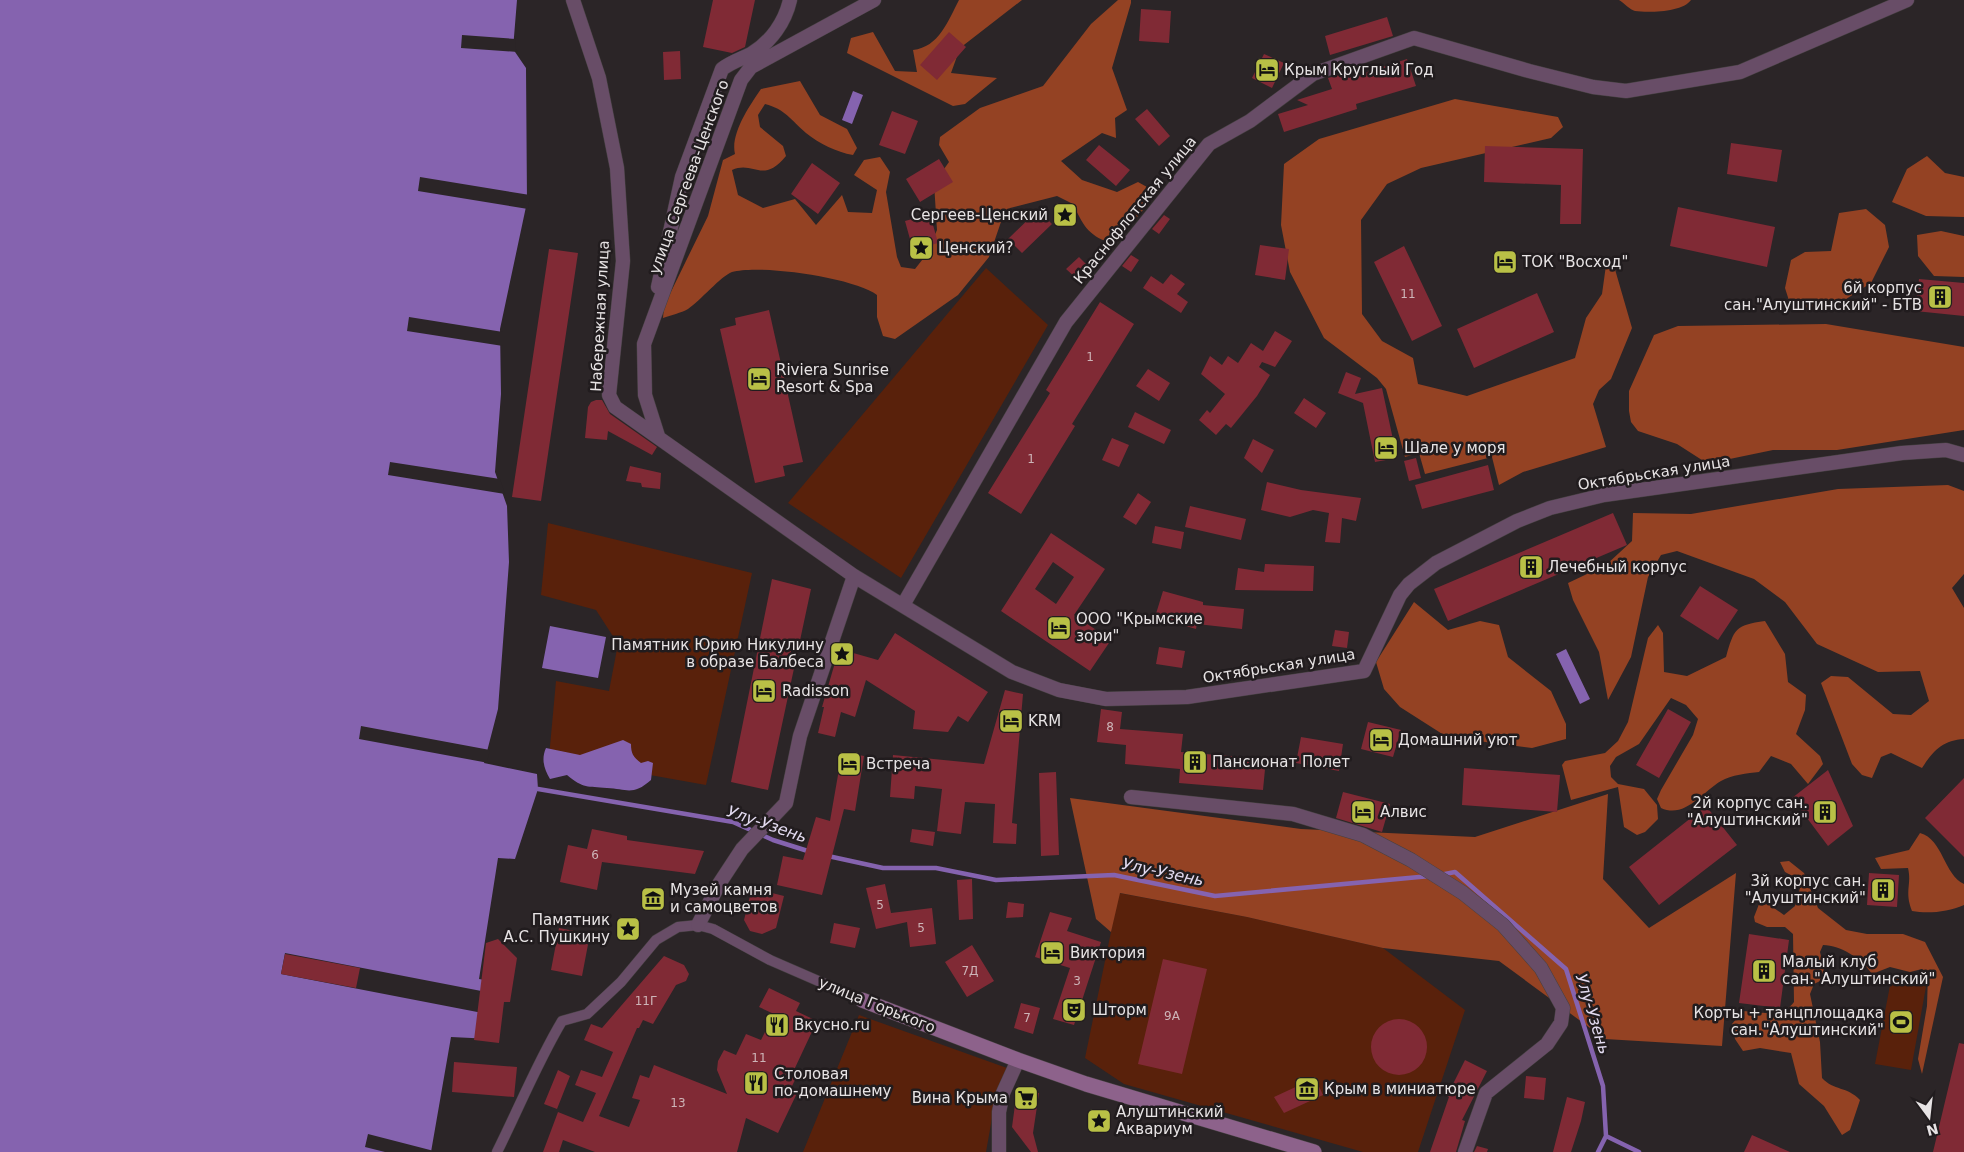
<svg xmlns="http://www.w3.org/2000/svg" width="1964" height="1152" viewBox="0 0 1964 1152" font-family="'DejaVu Sans',sans-serif">
	<style>
		.green { fill: #59210b }
		.forest { fill: #944223 }
		.water { fill: #8563af }
		.pier { fill: #2b2527 }
		.lines { fill: none; stroke-linecap: round; stroke-linejoin: round }
		.stream { stroke: #8563af; stroke-width: 4.5 }
		.building { fill: #802a35; fill-rule: evenodd }
		.pedestrian-casing { stroke: #454041; stroke-width: 11 }
		.minor-casing { stroke: #454041; stroke-width: 15 }
		.secondary-casing { stroke: #454041; stroke-width: 16 }
		.pedestrian { stroke: #684d67; stroke-width: 10 }
		.minor { stroke: #684d67; stroke-width: 14 }
		.secondary { stroke: #8d628b; stroke-width: 15 }
		.labels { text-anchor: middle; dominant-baseline: central; stroke-width: 5; stroke-linejoin: round; paint-order: stroke }
		.number-label { font-size: 12px; fill: #cdb5b8 }
		.poi-label { font-size: 15px; fill: #e7e3e4; stroke: #211c1e; text-anchor: start }
		.street-label { font-size: 15px; fill: #e7e3e4; stroke: #211c1e }
		.water-label { font-size: 16px; font-style: italic; fill: #e3dbf0; stroke: #211c1e }
	</style>
	<rect width="100%" height="100%" fill="#2b2527"/>
	<path class="green" d="M986 268 1048 325 901 578 788 503Z
		M548 523 752 573 706 785 549 757 556 681 609 691 618 644 596 610 541 595Z
		M1119 893 1247 917 1383 948 1465 1010 1418 1152H1363L1124 1084 1085 1058Z
		M1892 975 1927 981 1911 1070 1875 1064Z
		M859 1015 1007 1068 997 1090 986 1152H803Z"/>
	<path class="forest" d="M959 0H1022L960 48 951 73 997 78 965 104 953 106 847 53 851 38 873 32 895 71 917 72 913 50C939 47 948 21 959 0Z
		M1118 0H1131V3L1112 68 1127 110 1115 118 1116 138 1102 133 1061 161 1082 180 1117 192 1138 182 1147 187 1151 201 1123 233 1109 242C1088 236 1082 223 1073 204L1057 196 1010 208 1003 216 989 257 958 295 895 339 883 336 877 317V295C855 278 760 264 732 272 721 276 700 301 688 309 681 313 671 315 663 318L664 306 708 216 723 160 735 154C730 134 750 105 761 89L800 81 820 115 847 129 857 148 853 155C836 152 820 144 806 133 791 120 785 109 765 104L758 115 760 127 783 146 786 156C762 185 754 160 732 170L738 195 763 208 795 199 816 225 842 195 848 212 872 213 877 190 854 175 864 160 880 157 890 172 886 192 897 257 901 267 915 269 926 255 937 230 934 183 949 162 939 145 940 137 980 108 1043 86 1091 24Z
		M1619 0H1691C1683 12 1649 13 1635 11 1630 10 1624 3 1619 0Z
		M1455 99 1558 117 1563 127 1551 138 1421 168 1387 184 1361 220 1362 314 1382 341 1413 358 1418 384 1467 396 1575 358 1586 318 1602 294 1607 258 1612 259 1632 328 1611 379 1599 390 1593 404 1606 447 1523 472 1499 485 1492 457 1425 474 1419 453 1405 457 1386 389 1377 378 1324 338 1290 272 1281 225 1284 164 1319 139Z
		M1927 156 1945 173 1964 177V217L1926 216 1892 202 1907 169Z
		M1866 209 1885 225 1889 247 1871 283 1843 301 1792 310 1785 288 1791 260 1805 252 1831 251 1839 213Z
		M1941 231 1964 236V277L1934 276 1918 256 1917 235Z
		M1826 324 1964 347V430L1837 450H1773L1720 461 1705 462 1677 444 1638 431 1631 422 1629 411V391L1654 335 1678 326Z
		M1948 485 1964 491V574L1952 588 1964 608V739C1943 740 1933 751 1922 768L1891 753 1881 757 1872 778 1862 775 1852 764 1821 683 1831 676 1848 677 1893 714 1911 715 1929 701 1920 671 1878 672 1817 644 1785 602 1754 579 1677 551 1661 555 1648 577 1631 657 1608 700 1599 652 1573 600 1568 583 1606 565 1632 541 1633 513 1691 514 1838 489Z
		M1414 602 1448 630 1480 621 1499 625 1508 657 1551 691 1566 724V739L1532 748 1447 737 1400 707 1384 689 1376 662Z
		M1765 621 1785 654 1788 682 1806 695 1805 710 1796 734 1820 756 1823 764 1808 784 1791 764 1771 756 1759 772C1748 773 1731 775 1721 781 1702 792 1685 819 1661 808L1657 799 1661 790 1693 735 1698 719 1686 705 1671 698 1639 744 1616 757 1610 766 1611 777 1618 784 1644 789 1657 805 1658 819 1645 832 1637 835 1624 827 1618 787 1571 800 1562 765 1565 761 1605 753 1618 741 1628 722 1648 638 1658 625 1663 633 1664 672 1687 676 1726 657C1734 629 1735 625 1765 621Z
		M1608 794 1603 879 1649 928 1736 873 1722 1046 1605 1039 1499 961 1383 948 1247 917 1120 893 1111 932 1096 919 1070 798 1301 829 1475 837Z
		M1920 833C1943 839 1944 875 1964 884V905C1948 912 1928 914 1912 911 1904 891 1912 885 1908 868L1881 869 1875 858 1909 850Z
		M1789 861 1804 873 1818 908 1846 930 1867 934H1903L1925 942 1943 977 1922 1074 1918 1059 1927 1006 1928 974 1922 969 1910 972 1890 967 1872 974C1862 959 1841 945 1823 945L1820 952 1826 978 1814 984 1810 994 1820 1042 1822 1078C1834 1091 1847 1086 1860 1100L1850 1130 1842 1135 1824 1106 1799 1084 1791 1053 1760 1048 1743 1051 1735 1039 1732 1024 1743 1011C1760 1012 1783 1018 1794 1002L1793 934 1785 927H1767L1755 922 1754 917 1761 899 1784 915 1795 906 1802 881 1785 872 1780 862Z"/>
	<path class="water" d="M0 0H517L513 49 526 68 527 202 500 329 501 394 495 472 507 506 509 562 498 709 484 763 537 774 538 789 515 859 498 858 479 979 501 983 492 1039 451 1037 431 1152H0Z
		M853 91 863 95 852 124 842 120Z
		M550 626 606 637 598 678 542 668Z
		M1566 649 1590 699 1580 704 1556 654Z
		M623 740 631 744C631 753 633 757 641 763L648 761 653 763 651 780C633 796 627 789 607 788 587 786 584 789 567 775L550 779C544 769 541 759 546 748L580 755Z"/>
	<path class="pier" d="M462 35 516 39 515 48 518 52 461 48Z
		M420 177 530 195 528 209 418 191Z
		M409 317 503 332V346L407 331Z
		M390 462 500 479 505 494 388 475Z
		M361 726 490 750 487 762 521 769 359 739Z
		M285 953 502 995 498 1016 281 974Z
		M368 1134 434 1151V1152H385L365 1147Z"/>
	<g class="lines">
		<path class="stream" d="M538 789 733 822 773 840 811 852
			M828 856 883 868H936L996 880 1114 875 1215 896 1430 876
			M1440 875 1455 872 1566 969 1603 1086 1606 1136 1598 1152
			M1606 1136 1639 1152"/>
	</g>
	<path class="building" d="M713 0H755L745 47 732 53 703 47Z
		M1141 9 1171 11 1169 43 1139 41Z
		M1387 17 1393 36 1330 55 1325 36Z
		M949 32 966 47 937 80 920 65Z
		M680 51 681 79 664 80 663 52Z
		M1264 54 1284 63 1272 88 1252 78Z
		M1407 59 1416 86 1356 104 1357 109 1284 132 1278 114 1308 105 1297 100 1332 89 1328 78 1347 73 1349 78Z
		M1147 109 1170 136 1159 146 1135 119Z
		M892 111 918 121 905 154 879 145Z
		M1731 143 1782 150 1777 182 1727 174Z
		M1099 145 1130 170 1116 186 1086 160Z
		M1485 146 1583 149 1581 224H1560L1561 185 1484 182Z
		M939 159 953 182 920 202 906 179Z
		M812 163 840 183 818 214 791 194Z
		M1678 207 1775 227 1767 267 1670 246Z
		M1038 210 1052 224 1022 253 1008 239Z
		M930 214 938 243 913 250 905 221Z
		M1164 215 1170 219 1159 234 1152 229Z
		M1260 245 1289 249 1285 280 1255 275Z
		M1404 246 1442 326 1412 341 1374 262Z
		M549 249 578 253 541 501 512 497Z
		M1131 255 1139 260 1131 272 1122 266Z
		M1079 257 1088 266 1076 278 1066 269Z
		M1171 274 1185 284 1177 294 1188 302 1181 313 1143 288 1151 276 1163 284Z
		M1919 279 1964 283V316L1915 311Z
		M1537 293 1554 332 1474 368 1457 329Z
		M1100 302 1134 324 1072 424 1075 426 1021 514 988 493 1050 393 1046 390Z
		M769 310 803 462 783 466 785 476 755 483 720 329 736 325 735 318Z
		M1275 331 1292 341 1275 367 1262 362 1259 367 1270 375 1257 396 1231 428 1226 424 1216 435 1199 420 1207 410 1210 413 1225 394 1201 374 1210 356 1222 365 1228 356 1238 363 1251 343 1263 351Z
		M1148 369 1170 383 1159 401 1136 386Z
		M1346 372 1361 378 1355 394 1382 388 1397 458 1375 462 1363 403 1338 393Z
		M1304 398 1326 413 1316 428 1294 413Z
		M596 400H602L610 414 657 447 652 455 608 431 607 440 585 438 588 407 591 402Z
		M1135 412 1171 430 1164 444 1128 427Z
		M1112 438 1129 445 1119 467 1102 460Z
		M1253 439 1274 450 1262 473 1244 458Z
		M1416 458 1421 478 1409 481 1404 461Z
		M1488 465 1494 490 1422 509 1415 485Z
		M630 466 661 473 660 489 642 487 641 483 626 481Z
		M1267 482 1301 490 1361 498 1356 521 1342 518 1340 543 1325 542 1329 513 1313 510 1290 517 1261 510Z
		M1138 493 1151 502 1136 525 1123 517Z
		M1190 506 1246 519 1241 540 1185 527Z
		M1613 513 1627 545 1448 621 1434 589Z
		M1155 526 1184 532 1181 549 1152 543Z
		M1051 533 1105 569 1074 615 1111 640 1090 671 1001 611ZM1053 562 1074 577 1056 604 1035 589Z
		M1265 564 1314 566 1313 591 1235 590 1238 568 1264 572Z
		M772 579 811 589 768 790 731 782Z
		M1700 586 1738 610 1718 640 1680 616Z
		M1163 591 1203 602V605L1244 609 1242 629 1197 624 1196 629 1155 617Z
		M1335 630 1349 632 1347 648 1332 646Z
		M895 633 988 692 968 722 958 716 948 732 913 729 915 711 866 680 855 717 841 712 835 737 818 733 824 707H822L839 649 878 660Z
		M1159 647 1185 651 1182 668 1156 664Z
		M1005 690 1023 694 1012 823 1017 824 1016 844 993 843 995 804 965 802 961 834 937 831 942 789 915 786 914 799 890 797 893 755 984 764Z
		M1101 709 1122 712 1120 729 1183 734 1181 752 1266 759 1263 790 1179 783 1180 769 1125 764 1126 745 1097 742Z
		M1668 709 1691 722 1659 778 1636 765Z
		M1368 722 1401 730 1393 757 1361 749Z
		M1301 737 1343 744 1339 771 1296 763Z
		M842 752 864 756 855 811 844 809 822 895 777 885 783 856 803 860 816 817 830 821Z
		M1464 768 1560 775 1557 812 1462 805Z
		M1828 770 1853 826 1828 846 1792 798Z
		M1056 772 1059 855 1041 856 1039 773Z
		M1964 778V857L1925 818Z
		M1343 792 1390 804 1382 832 1336 818Z
		M1706 806 1737 845 1659 905 1629 867Z
		M592 829 627 836V840L704 851 695 874 602 862 597 890 560 882 568 845 587 849Z
		M912 829 935 832 933 846 910 842Z
		M1869 873 1899 875 1897 907 1867 905Z
		M972 879 973 919 959 920 957 880Z
		M885 884 891 913 932 908 936 944 910 947 907 922 876 929 866 888Z
		M752 888 784 896 776 928 762 934 750 931 744 920Z
		M1008 902 1024 904 1023 917 1006 918Z
		M1050 912 1072 918 1067 931 1101 942 1074 1025 1053 1019 1070 968 1035 957Z
		M834 923 860 928 855 948 830 943Z
		M559 928 590 934 582 976 551 970Z
		M1749 934 1789 940 1780 1008 1739 1003Z
		M498 939 517 958 510 1002H504L499 1043 474 1040 486 943Z
		M972 945 994 981 967 997 945 962Z
		M285 954 360 968 356 988 281 974Z
		M664 956 684 965 689 974 686 981 676 985 653 1024 643 1020 639 1028H637L599 1116 629 1127 640 1100 632 1098 640 1075 649 1078 654 1065 727 1094 717 1070 718 1061 724 1050 736 1055 746 1034 761 1040 774 1014 759 1007 769 988 800 1003 796 1011 817 1021 794 1070 799 1072 791 1088 798 1091 778 1133 746 1118 737 1152H595L563 1140 559 1152H543L558 1112 583 1122 596 1093 575 1085 581 1070 602 1077 613 1052 584 1040 591 1024 602 1028Z
		M1163 959 1207 969 1182 1074 1138 1064Z
		M1021 1003 1040 1008 1033 1034 1014 1028Z
		M1371 1047a28 28 0 1 1 56 0a28 28 0 1 1-56 0Z
		M1959 1043 1964 1044V1152H1933Z
		M1465 1060 1487 1071 1462 1120 1465 1121 1456 1152H1430L1449 1097 1447 1096Z
		M454 1062 517 1067 514 1097 452 1092Z
		M558 1070 570 1076 557 1109 544 1104Z
		M1526 1076 1546 1078 1544 1100 1524 1098Z
		M1315 1078 1323 1095 1284 1113 1274 1097Z
		M1017 1090 1039 1093 1033 1133 1038 1152H1031L1012 1127Z
		M1567 1097 1585 1102 1581 1121 1571 1152H1553Z
		M1752 1135 1790 1152H1744Z
		M1477 1146 1488 1149 1487 1152H1474Z"/>
	<g class="lines">
		<defs>
			<path id="pedestrian" d="M497 1152C519 1108 537 1063 562 1021L587 1014 621 982 656 940 678 927 698 925 713 929 770 960 862 1000"/>
			<path id="minor" d="M573 0 599 78 617 168 623 261 609 395 615 407 854 576 1012 672 1059 690 1106 699 1187 697 1364 671 1400 595 1409 584 1436 563 1517 521 1550 508 1604 495 1902 453 1946 450 1964 455
				M658 287 682 177 722 69C731 62 741 59 751 54 771 42 785 22 790 0
				M658 436 645 395 644 344 741 80 751 67 874 0
				M903 605 1066 322 1209 144 1250 121 1313 74 1414 38 1529 71 1593 87 1626 91 1740 72 1907 0
				M1131 797 1293 814 1363 835 1411 860 1463 893 1503 925 1541 968 1563 1008 1561 1023 1547 1044 1486 1093 1465 1152
				M698 925 719 884 742 849 786 803 800 736 854 576
				M999 1152V1112L1003 1093 1018 1060"/>
			<path id="secondary" d="M862 1000 1018 1060 1086 1084 1314 1152"/>
		</defs>
		<use href="#pedestrian" class="pedestrian-casing"/>
		<use href="#minor" class="minor-casing"/>
		<use href="#secondary" class="secondary-casing"/>
		<use href="#pedestrian" class="pedestrian"/>
		<use href="#minor" class="minor"/>
		<use href="#secondary" class="secondary"/>
	</g>
	<defs>
		<symbol id="hotel-square" viewBox="-11 -11 22 22"><rect x="-9" y="-9" width="18" height="18" rx="4" fill="#b9c046" stroke="#211c1e"/><path d="M-6-4.5h1.5V1H6V5H4.5V3h-9V5H-6ZM-4 0a1.8 1.8 0 1 1 3.6 0ZM.5 0V-2.5h3Q6-2.5 6 0Z" fill="#111"/></symbol>
		<symbol id="sight-square" viewBox="-11 -11 22 22"><rect x="-9" y="-9" width="18" height="18" rx="4" fill="#b9c046" stroke="#211c1e"/><path d="M0-6L1.8-2.2L6-1.7L2.9 1.2L3.7 5.4L0 3.3L-3.7 5.4L-2.9 1.2L-6-1.7L-1.8-2.2Z" fill="#111"/></symbol>
		<symbol id="building-square" viewBox="-11 -11 22 22"><rect x="-9" y="-9" width="18" height="18" rx="4" fill="#b9c046" stroke="#211c1e"/><path d="M-4-6H4V6H1V3H-1V6H-4ZM-2.5-4.3h1.7v1.8h-1.7ZM.8-4.3h1.7v1.8H.8ZM-2.5-1h1.7V.8h-1.7ZM.8-1h1.7V.8H.8Z" fill="#111"/></symbol>
		<symbol id="museum-square" viewBox="-11 -11 22 22"><rect x="-9" y="-9" width="18" height="18" rx="4" fill="#b9c046" stroke="#211c1e"/><path d="M0-6L6-3V-2H-6V-3ZM-5-1h2V3h-2ZM-1-1h2V3h-2ZM3-1h2V3H3ZM-6 4H6V6H-6Z" fill="#111"/></symbol>
		<symbol id="theatre-square" viewBox="-11 -11 22 22"><rect x="-9" y="-9" width="18" height="18" rx="4" fill="#b9c046" stroke="#211c1e"/><path d="M-5-5.5Q0-4 5-5.5V0Q5 5 0 6Q-5 5-5 0ZM-3.3-2.5H-1v1.5H-3.3ZM1-2.5H3.3v1.5H1ZM-2.8 1Q0 5.5 2.8 1Z" fill="#111"/></symbol>
		<symbol id="stadium-square" viewBox="-11 -11 22 22"><rect x="-9" y="-9" width="18" height="18" rx="4" fill="#b9c046" stroke="#211c1e"/><path d="M0-5a6.5 5 0 1 0 0 10a6.5 5 0 1 0 0-10ZM-3.5-1.8h7v3.6h-7Z" fill="#111"/></symbol>
		<symbol id="restaurant-square" viewBox="-11 -11 22 22"><rect x="-9" y="-9" width="18" height="18" rx="4" fill="#b9c046" stroke="#211c1e"/><path d="M-5-6h1v4h1v-4h1v4h1v-4h1v5L-1.5 .5V6h-2V.5L-5-1ZM5-6V6H3V1.5H1.5Q1.5-4 5-6Z" fill="#111"/></symbol>
		<symbol id="supermarket-square" viewBox="-11 -11 22 22"><rect x="-9" y="-9" width="18" height="18" rx="4" fill="#b9c046" stroke="#211c1e"/><path d="M-6-5.5h2.5l.6 2H6L4.5 2H-2.5L-4.4-4H-6ZM-1.5 3.2a1.3 1.3 0 1 0 .1 0ZM3 3.2a1.3 1.3 0 1 0 .1 0Z" fill="#111"/></symbol>
	</defs>
	<g fill-rule="evenodd">
		<use href="#hotel-square" x="1253" y="56" width="28" height="28"/>
		<use href="#sight-square" x="1051" y="201" width="28" height="28"/>
		<use href="#sight-square" x="907" y="234" width="28" height="28"/>
		<use href="#hotel-square" x="1491" y="248" width="28" height="28"/>
		<use href="#building-square" x="1926" y="283" width="28" height="28"/>
		<use href="#hotel-square" x="745" y="365" width="28" height="28"/>
		<use href="#hotel-square" x="1372" y="434" width="28" height="28"/>
		<use href="#building-square" x="1517" y="553" width="28" height="28"/>
		<use href="#hotel-square" x="1045" y="614" width="28" height="28"/>
		<use href="#sight-square" x="828" y="640" width="28" height="28"/>
		<use href="#hotel-square" x="750" y="677" width="28" height="28"/>
		<use href="#hotel-square" x="997" y="707" width="28" height="28"/>
		<use href="#hotel-square" x="1367" y="726" width="28" height="28"/>
		<use href="#building-square" x="1181" y="748" width="28" height="28"/>
		<use href="#hotel-square" x="835" y="750" width="28" height="28"/>
		<use href="#hotel-square" x="1349" y="798" width="28" height="28"/>
		<use href="#building-square" x="1811" y="798" width="28" height="28"/>
		<use href="#building-square" x="1869" y="876" width="28" height="28"/>
		<use href="#museum-square" x="639" y="885" width="28" height="28"/>
		<use href="#sight-square" x="614" y="915" width="28" height="28"/>
		<use href="#hotel-square" x="1038" y="939" width="28" height="28"/>
		<use href="#building-square" x="1750" y="957" width="28" height="28"/>
		<use href="#theatre-square" x="1060" y="996" width="28" height="28"/>
		<use href="#stadium-square" x="1887" y="1008" width="28" height="28"/>
		<use href="#restaurant-square" x="763" y="1011" width="28" height="28"/>
		<use href="#restaurant-square" x="742" y="1069" width="28" height="28"/>
		<use href="#museum-square" x="1293" y="1075" width="28" height="28"/>
		<use href="#supermarket-square" x="1012" y="1084" width="28" height="28"/>
		<use href="#sight-square" x="1085" y="1107" width="28" height="28"/>
	</g>
	<g class="labels">
		<g class="number-label">
			<text x="1408" y="294">11</text>
			<text x="1090" y="357">1</text>
			<text x="1031" y="459">1</text>
			<text x="1110" y="727">8</text>
			<text x="595" y="855">6</text>
			<text x="880" y="905">5</text>
			<text x="921" y="928">5</text>
			<text x="970" y="971">7Д</text>
			<text x="1077" y="981">3</text>
			<text x="646" y="1001">11Г</text>
			<text x="1172" y="1016">9А</text>
			<text x="1027" y="1018">7</text>
			<text x="759" y="1058">11</text>
			<text x="678" y="1103">13</text>
		</g>
		<g class="poi-label">
			<text x="1284" y="70">Крым Круглый Год</text>
			<text x="1048" y="215" text-anchor="end">Сергеев-Ценский</text>
			<text x="938" y="248">Ценский?</text>
			<text x="1522" y="262">ТОК "Восход"</text>
			<text x="1922" y="288" text-anchor="end">6й корпус<tspan x="1922" dy="17">сан."Алуштинский" - БТВ</tspan></text>
			<text x="776" y="370">Riviera Sunrise<tspan x="776" dy="17">Resort &amp; Spa</tspan></text>
			<text x="1404" y="448">Шале у моря</text>
			<text x="1548" y="567">Лечебный корпус</text>
			<text x="1076" y="619">ООО "Крымские<tspan x="1076" dy="17">зори"</tspan></text>
			<text x="824" y="645" text-anchor="end">Памятник Юрию Никулину<tspan x="824" dy="17">в образе Балбеса</tspan></text>
			<text x="782" y="691">Radisson</text>
			<text x="1028" y="721">KRM</text>
			<text x="1398" y="740">Домашний уют</text>
			<text x="1212" y="762">Пансионат Полет</text>
			<text x="866" y="764">Встреча</text>
			<text x="1808" y="803" text-anchor="end">2й корпус сан.<tspan x="1808" dy="17">"Алуштинский"</tspan></text>
			<text x="1380" y="812">Алвис</text>
			<text x="1866" y="881" text-anchor="end">3й корпус сан.<tspan x="1866" dy="17">"Алуштинский"</tspan></text>
			<text x="670" y="890">Музей камня<tspan x="670" dy="17">и самоцветов</tspan></text>
			<text x="610" y="920" text-anchor="end">Памятник<tspan x="610" dy="17">А.С. Пушкину</tspan></text>
			<text x="1070" y="953">Виктория</text>
			<text x="1782" y="962">Малый клуб<tspan x="1782" dy="17">сан."Алуштинский"</tspan></text>
			<text x="1092" y="1010">Шторм</text>
			<text x="1884" y="1013" text-anchor="end">Корты + танцплощадка<tspan x="1884" dy="17">сан."Алуштинский"</tspan></text>
			<text x="794" y="1025">Вкусно.ru</text>
			<text x="774" y="1074">Столовая<tspan x="774" dy="17">по-домашнему</tspan></text>
			<text x="1324" y="1089">Крым в миниатюре</text>
			<text x="1008" y="1098" text-anchor="end">Вина Крыма</text>
			<text x="1116" y="1112">Алуштинский<tspan x="1116" dy="17">Аквариум</tspan></text>
		</g>
		<g class="street-label">
			<text transform="translate(689 177) rotate(-70)">улица Сергеева-Ценского</text>
			<text transform="translate(1135 210) rotate(-51)">Краснофлотская улица</text>
			<text transform="translate(600 316) rotate(-87)">Набережная улица</text>
			<text transform="translate(1654 473) rotate(-9)">Октябрьская улица</text>
			<text transform="translate(1279 666) rotate(-9)">Октябрьская улица</text>
			<text transform="translate(877 1005) rotate(22)">улица Горького</text>
		</g>
		<g class="water-label">
			<text transform="translate(767 824) rotate(19)">Улу-Узень</text>
			<text transform="translate(1163 872) rotate(12)">Улу-Узень</text>
			<text transform="translate(1593 1014) rotate(73)">Улу-Узень</text>
		</g>
	</g>
	<g transform="translate(1929 1117) rotate(165)" stroke="#211c1e" stroke-width="4" paint-order="stroke">
	<path d="M0-4L9 19L0 12L-9 19Z" fill="#e7e3e4"/>
	<text y="-8" font-size="14" font-weight="bold" text-anchor="middle" fill="#e7e3e4">N</text>
	</g>
</svg>
